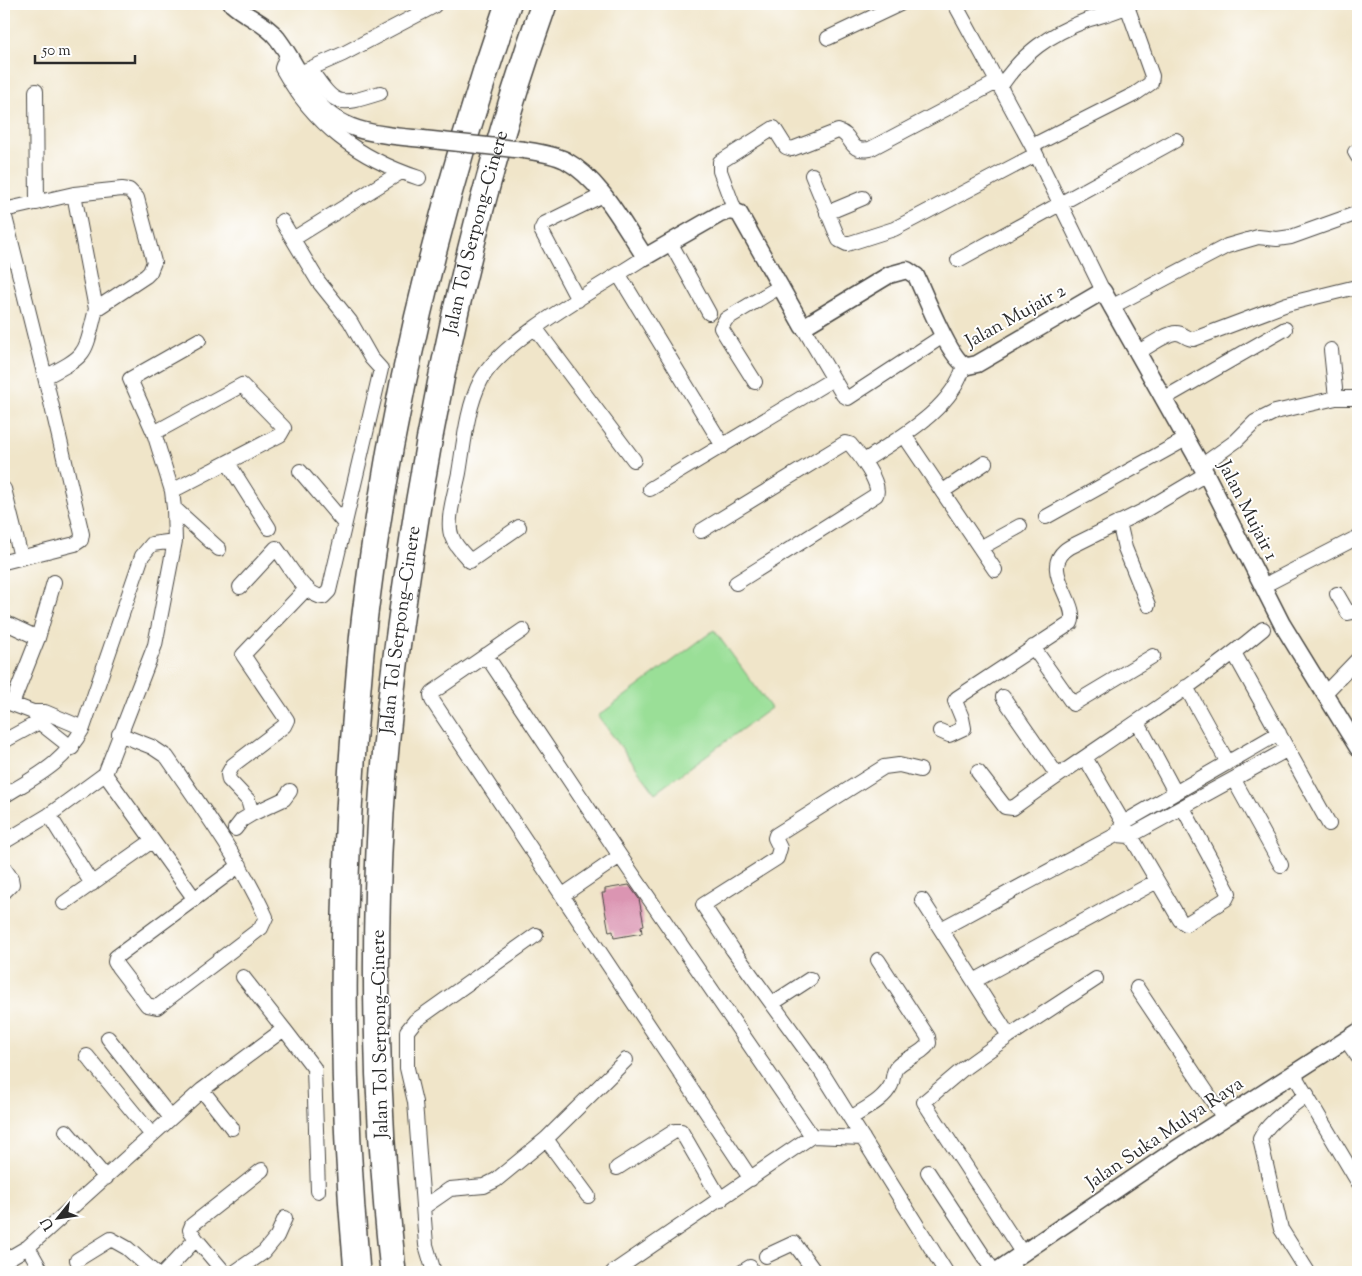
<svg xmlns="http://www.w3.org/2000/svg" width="1362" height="1276" viewBox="0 0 1362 1276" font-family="'Sorts Mill Goudy',serif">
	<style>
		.green { fill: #9adf97; stroke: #628561 }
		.building { fill: #db95b2 }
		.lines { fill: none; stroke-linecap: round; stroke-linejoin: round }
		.minor-casing { stroke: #494743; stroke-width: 16 }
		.tertiary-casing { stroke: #494743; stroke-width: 19 }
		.motorway-casing { stroke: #494743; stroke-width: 28 }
		.minor { stroke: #fff; stroke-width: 14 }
		.tertiary { stroke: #fff; stroke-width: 16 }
		.motorway { stroke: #fff; stroke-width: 25 }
		.tertiary-bridge-casing { stroke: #494743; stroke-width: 19; stroke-linecap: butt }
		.tertiary-bridge { stroke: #fff; stroke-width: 16 }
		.labels { text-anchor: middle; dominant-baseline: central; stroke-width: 4; stroke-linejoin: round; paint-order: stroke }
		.street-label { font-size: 19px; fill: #2b2b2b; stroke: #fff }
	</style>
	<rect width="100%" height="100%" fill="#fff"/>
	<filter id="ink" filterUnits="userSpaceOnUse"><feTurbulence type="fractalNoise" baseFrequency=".02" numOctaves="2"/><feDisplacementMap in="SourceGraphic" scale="10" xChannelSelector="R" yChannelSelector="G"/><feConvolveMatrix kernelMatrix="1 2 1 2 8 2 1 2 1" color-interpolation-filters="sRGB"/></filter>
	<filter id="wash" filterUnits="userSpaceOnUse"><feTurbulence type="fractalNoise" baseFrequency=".0096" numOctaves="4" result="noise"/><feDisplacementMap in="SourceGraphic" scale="20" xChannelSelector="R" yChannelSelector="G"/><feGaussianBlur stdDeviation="1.12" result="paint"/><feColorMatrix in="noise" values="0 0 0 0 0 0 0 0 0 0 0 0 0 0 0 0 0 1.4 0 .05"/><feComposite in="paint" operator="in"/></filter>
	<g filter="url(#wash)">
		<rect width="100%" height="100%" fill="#f0e5c9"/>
		<path class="green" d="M714 630 771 708 655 793 598 716Z"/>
		<g id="blocks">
			<path class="building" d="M629 885 639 899 644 925 641 926 642 933 614 938 613 931 609 932 602 893H605V889Z"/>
		</g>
	</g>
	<g filter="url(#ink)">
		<use href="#blocks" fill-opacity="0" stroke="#494743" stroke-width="1"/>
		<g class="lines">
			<defs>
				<path id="minor" d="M955 4 1032 146 1103 291
					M828 38 900 4
					M287 54 282 68C314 125 358 158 419 178
					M310 69C336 106 336 107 380 93
					M300 73 343 54 434 6
					M1000 87C1024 52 1048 35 1087 20 1102 15 1118 12 1131 4
					M36 91 37 203
					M1032 146 1135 94 1151 83 1152 76 1127 6
					M1355 152 1358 157
					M812 175 839 240 847 244 894 229 1035 155
					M74 194 96 309
					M4 210 74 194 122 189 129 190 137 198 154 262 150 272 146 276 96 309C84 356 89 354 45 377
					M735 211 720 171V162L774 128 786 147 792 149 838 131C854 135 847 153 870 149L997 82
					M4 213 45 377 82 534 81 540 75 544 4 562
					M827 213 863 198
					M293 239 401 172
					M670 242 709 313
					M958 260 1176 140
					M619 275 723 446
					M578 300 541 230 544 224 603 195
					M1111 307 1227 246 1258 237 1277 239 1291 237 1358 213
					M803 327 843 395 848 398 943 336
					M536 329 634 460
					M1331 350 1336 398
					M1137 353C1146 348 1167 333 1176 333 1184 333 1187 340 1194 339L1287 304 1352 288 1358 290
					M755 382 721 328 726 319 781 286
					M1163 399 1285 329
					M154 433 242 385 284 428 280 435 172 491
					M904 435 995 570
					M864 461C899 438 954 408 964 365
					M228 463 269 528
					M1201 466 1236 441 1255 422 1275 412 1336 398H1358
					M300 471 344 523
					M4 489 21 557
					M650 489 833 379
					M943 491 985 463
					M174 508 219 549
					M1046 517 1186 439
					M1119 522 1125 548 1148 605
					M519 527 470 561C464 554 455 546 452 537 445 522 456 489 459 473 464 443 467 407 481 380 503 338 604 285 645 257
					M701 531 845 443 850 444C858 453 882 484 876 495L736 583
					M980 548 1020 526
					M1263 586 1358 537
					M240 587 276 548C288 563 303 595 323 597L329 591 381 369 371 358 350 321 318 281 282 221
					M1337 594 1348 613 1358 611
					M4 622 38 638
					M523 630 433 692 431 695 432 700 751 1179
					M1033 647 1073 704 1153 656
					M1234 653 1329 824
					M486 655 620 856 812 1136
					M1186 687 1228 763
					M1326 692 1358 659
					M1003 697 1057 775
					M4 701 33 712H45L83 728
					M12 704 38 638 54 582
					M33 712 39 722 72 748
					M1138 723 1175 792
					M940 731 949 735 964 728 962 718 955 701 957 698 1071 623C1080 603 1036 567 1070 547L1147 509 1206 474
					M119 734 152 747 167 757C203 809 240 860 266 917L261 928 161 1004 157 1007 147 1005 118 967 115 962 116 957 240 865
					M4 741 39 722 44 715
					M1086 759 1180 920 1186 924 1226 899 1229 893 1183 808
					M920 770 899 765 884 767 776 835 775 838 780 848 777 858 703 905 733 950 821 1071 946 1272
					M978 772 1005 807 1013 808C1095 747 1184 695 1263 629
					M105 774 194 898
					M1234 780 1281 865
					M4 796C38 775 63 764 83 728L142 556 152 544 175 541
					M252 814 284 799 290 791
					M49 815 92 884
					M235 829 242 820 252 814 248 800 229 780 228 774 233 765 284 726 287 720 243 655 307 588
					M1119 830 1123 823 1279 733
					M4 842 49 815 105 774 155 645 175 541 174 508 172 491 154 433 130 379 199 340
					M4 868 11 878 12 884 4 892
					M563 895 620 856
					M922 900 1009 1036
					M64 903 152 841
					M941 929 1116 835 1130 836 1288 749
					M243 977 284 1029
					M974 981 1157 881
					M1137 988 1224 1118
					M773 1003 810 979
					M108 1038 171 1118
					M1346 1040 1358 1057
					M87 1056 152 1135
					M1293 1073 1358 1182
					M202 1090 232 1128
					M1307 1094C1291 1108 1269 1120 1260 1139L1281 1229 1308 1272
					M851 1118C864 1109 884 1100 891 1085 894 1079 892 1072 897 1067 906 1057 922 1055 929 1043L928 1037 878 960
					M66 1131 106 1178
					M812 1136 863 1138
					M546 1139 588 1196
					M617 1168 675 1131H681L721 1200
					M928 1172 994 1272
					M424 1207 450 1189 484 1186 496 1180 546 1139 626 1060
					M196 1239 224 1272
					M28 1247 42 1272
					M1023 1254 924 1102 963 1069 1009 1036 1096 979
					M766 1256 794 1243 815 1272
					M77 1260 111 1239 127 1248 154 1272
					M4 1261 28 1247 202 1090 284 1029 314 1068 318 1191
					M1010 1263 1016 1272
					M165 1272 196 1239 190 1230 192 1225 262 1170
					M235 1272 264 1252 277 1236 285 1218
					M434 1272 426 1245 415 1102 407 1068V1031L415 1021 536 935
					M613 1272 812 1136
					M742 1272 750 1267"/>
				<path id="tertiary" d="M232 4C246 17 266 23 277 38 291 56 301 78 313 97 338 134 383 135 423 139
					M524 150C537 152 553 154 565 160 601 180 623 224 645 257L720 214 730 211 739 213 803 327 889 275 907 270 916 276C924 292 951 364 968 366L977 364 1103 291 1206 474 1282 624 1358 748
					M995 1272 1176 1149 1358 1032"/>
				<g id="motorway">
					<path d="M357 1272C340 1085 340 898 356 710 359 678 361 646 365 614 390 407 440 201 508 4"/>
					<path id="s1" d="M393 1272C377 1122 372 964 381 813 387 710 402 607 418 505 446 335 486 167 544 4"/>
				</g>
			</defs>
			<use href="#minor" class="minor-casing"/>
			<use href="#tertiary" class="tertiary-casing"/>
			<use href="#motorway" class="motorway-casing"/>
			<use href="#minor" class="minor"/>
			<use href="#tertiary" class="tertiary"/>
			<use href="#motorway" class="motorway"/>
			<defs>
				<path id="tertiary-bridge" d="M423 139 524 150"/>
			</defs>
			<use href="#tertiary-bridge" class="tertiary-bridge-casing"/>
			<use href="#tertiary-bridge" class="tertiary-bridge"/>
		</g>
	</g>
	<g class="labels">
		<g class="street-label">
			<text stroke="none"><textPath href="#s1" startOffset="1049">Jalan Tol Serpong–Cinere</textPath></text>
			<text transform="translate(1016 317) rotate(-29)">Jalan Mujair 2</text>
			<text transform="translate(1247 511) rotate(63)">Jalan Mujair 1</text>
			<text stroke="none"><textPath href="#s1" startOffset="644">Jalan Tol Serpong–Cinere</textPath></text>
			<text transform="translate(381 1034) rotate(-91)">Jalan Tol Serpong–Cinere</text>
			<text transform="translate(1165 1134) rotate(-34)">Jalan Suka Mulya Raya</text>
		</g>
	</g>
	<rect width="1362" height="1276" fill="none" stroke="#fff" stroke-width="20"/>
	<g transform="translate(58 1218) rotate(240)" stroke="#ffffff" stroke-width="4" paint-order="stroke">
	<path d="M0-4L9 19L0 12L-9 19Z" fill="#2b2b2b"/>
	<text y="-8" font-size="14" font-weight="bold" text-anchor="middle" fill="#2b2b2b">U</text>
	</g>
	<path d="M35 55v8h100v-8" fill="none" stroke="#2b2b2b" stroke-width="2.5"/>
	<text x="42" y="55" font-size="15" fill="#2b2b2b" stroke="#ffffff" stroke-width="4" paint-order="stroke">50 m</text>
</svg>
